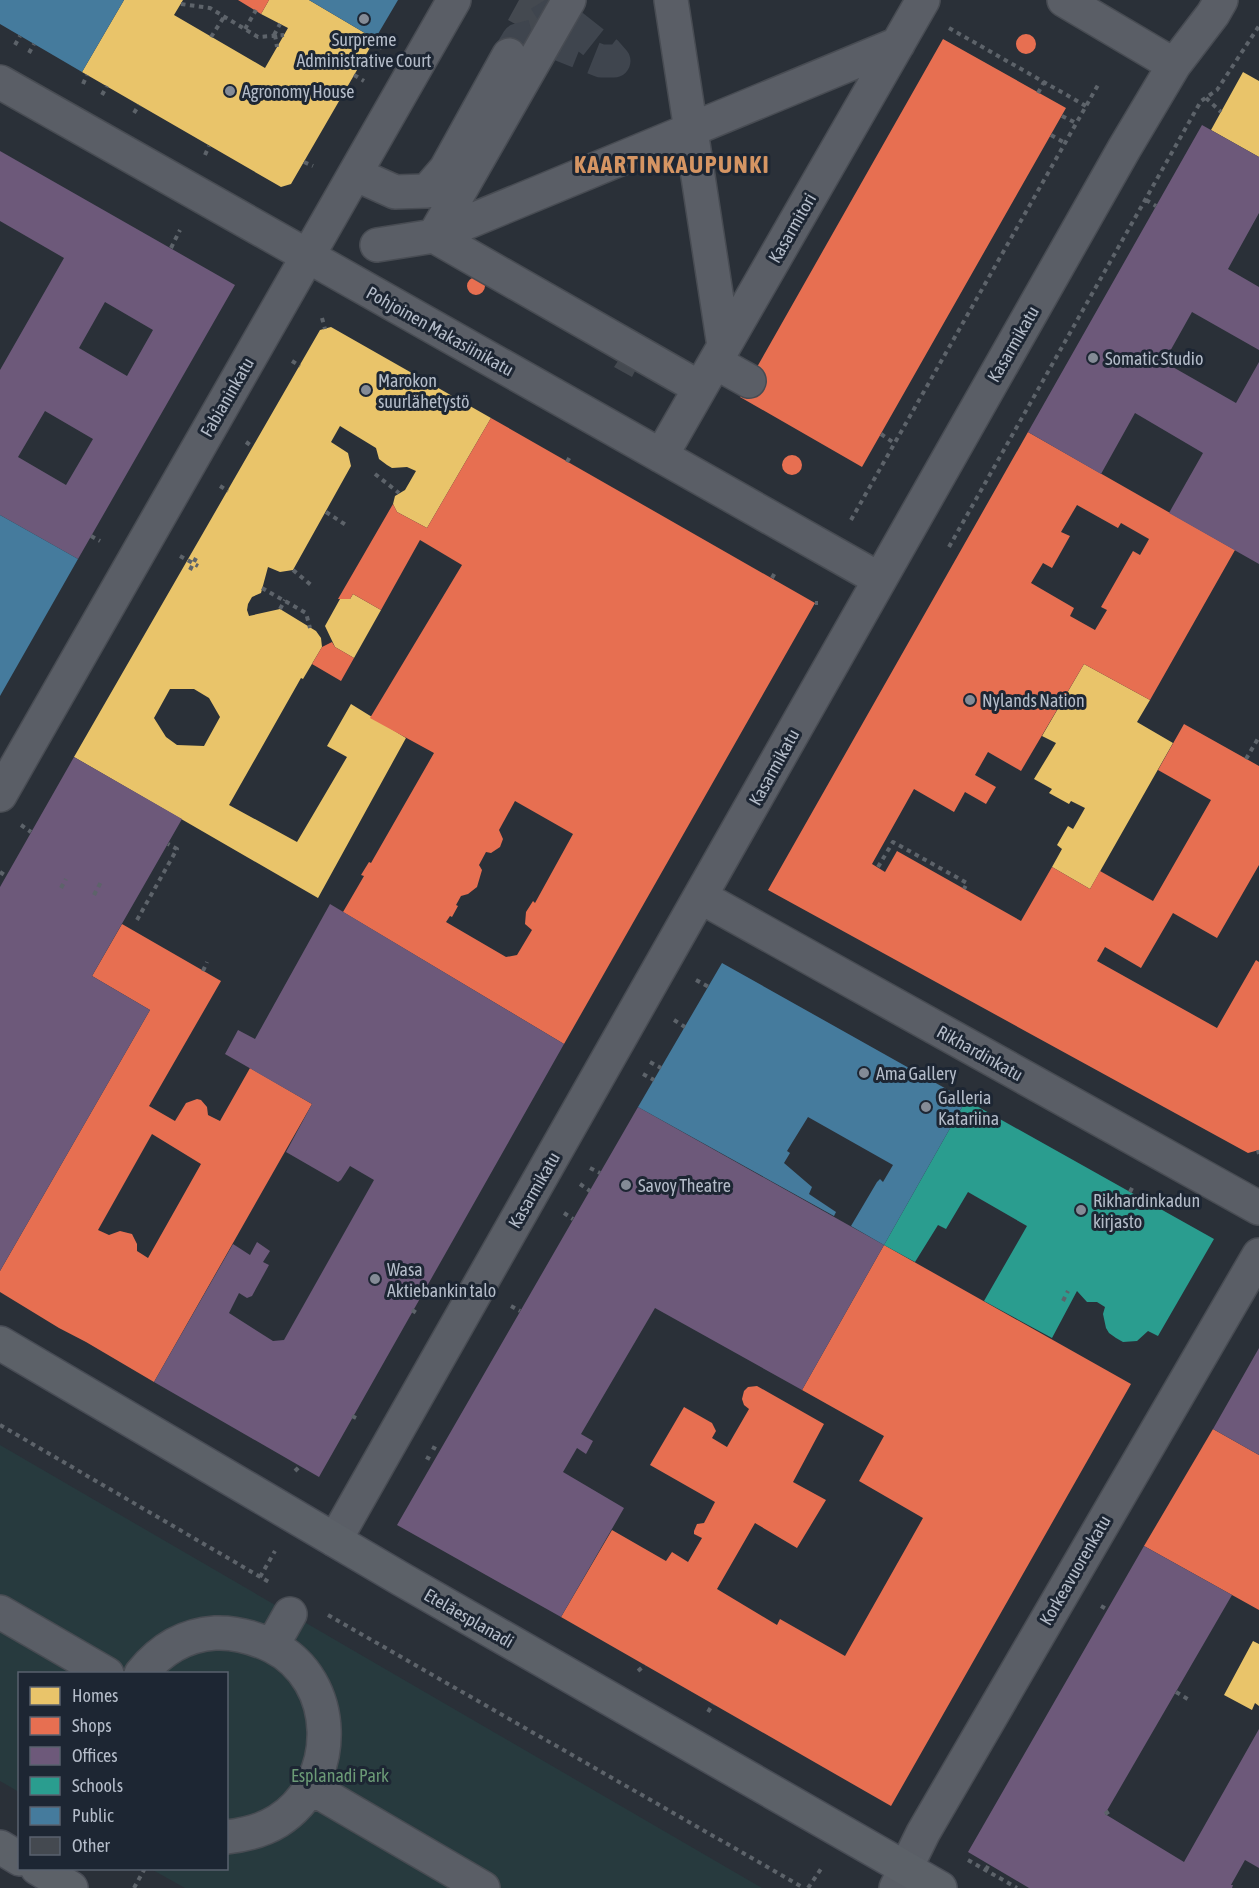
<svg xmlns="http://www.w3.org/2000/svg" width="1259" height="1888" viewBox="0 0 1259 1888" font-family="'Asap Condensed',sans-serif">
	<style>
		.green { fill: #273a3e }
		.homes { fill: #e9c46a; fill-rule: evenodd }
		.shops { fill: #e76f51; fill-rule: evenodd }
		.offices { fill: #6d597a; fill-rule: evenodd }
		.schools { fill: #2a9d8f }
		.public { fill: #457b9d }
		.building { fill: #444950 }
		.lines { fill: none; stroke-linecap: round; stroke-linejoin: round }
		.minor-tunnel { stroke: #3f454e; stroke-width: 33; stroke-dasharray: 33 16; stroke-linecap: butt }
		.minor-casing { stroke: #484c53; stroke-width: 36 }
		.major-casing { stroke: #484c55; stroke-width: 36 }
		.path { stroke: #5d636a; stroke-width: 4; stroke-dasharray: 4.5 4.5; stroke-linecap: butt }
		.minor { stroke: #5a5e66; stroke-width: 33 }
		.major { stroke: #5c6168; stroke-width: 33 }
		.poi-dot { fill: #848b96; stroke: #1d2633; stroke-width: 2 }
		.labels { text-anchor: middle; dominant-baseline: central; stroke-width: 6; stroke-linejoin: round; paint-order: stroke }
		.poi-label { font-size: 18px; fill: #b4bcc9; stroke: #1d2633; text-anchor: start }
		.street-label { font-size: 18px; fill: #b4bcc9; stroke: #1d2633 }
		.park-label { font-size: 18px; fill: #6b9a76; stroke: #1d2633 }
		.district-label { font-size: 24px; font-weight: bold; letter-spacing: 1.5px; fill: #d59563; stroke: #1d2633 }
	</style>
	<rect width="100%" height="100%" fill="#2a3038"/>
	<path class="green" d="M0 1445 762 1888H185L151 1869 226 1868V1674H20L19 1792 0 1781Z"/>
	<path class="homes" d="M124 0H183L174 15 265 68 288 28 261 14 269 0H309L375 39 291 184 281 187 82 72Z
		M1243 72 1259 81V157L1211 130Z
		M331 327 491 418 427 528 397 512 393 504 395 496 405 490 416 471 407 467 392 468 387 465 379 459 376 448 340 426 331 442 348 453 351 466 293 570 280 572 268 567 261 593 252 597 248 604 247 610 249 616 280 609 316 631 321 638 322 647 303 679 301 678 229 805 297 842 347 757 327 746 351 704 406 738 318 898 74 757 320 330ZM170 689H194L209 698 220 717 204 746 177 745 166 737 154 718Z
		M353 594 381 610 354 658 335 647 325 626 340 599H350Z
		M1084 664 1150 700 1137 722 1173 743 1090 889 1052 867 1062 849 1057 845 1068 826 1073 829 1085 808 1071 801 1069 804 1049 793 1052 789 1034 779 1056 743 1042 736Z
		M1253 1641 1259 1644V1706L1255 1703 1252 1710 1224 1695Z"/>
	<path class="shops" d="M238 0H269L261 14Z
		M1016 44a10 10 0 1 1 20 0a10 10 0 1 1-20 0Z
		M943 39 1066 108 862 467 740 397Z
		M467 286a9 9 0 1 1 18 0a9 9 0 1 1-18 0Z
		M491 418 815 603 564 1044 343 912 364 876 361 875 369 862 371 863 434 753 370 718 462 565 420 540 381 610 353 594 350 599H338L393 504 397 512 427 528ZM515 801 573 834 535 903 533 901 526 912 525 924 532 930 517 955 506 957 446 922 450 916 452 917 458 906 456 905 461 896 468 894 477 887 482 870 479 865 486 852 491 853 500 847 503 839 499 830Z
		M1028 432 1235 550 1150 700 1084 664 1021 771 988 752 975 775 996 787 986 804 965 792 954 812 914 789 872 864 885 872 897 851 1021 921 1052 867 1090 889 1100 871 1153 901 1211 800 1158 770 1184 724 1259 766V865L1217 938 1173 913 1141 968 1105 947 1097 961 1217 1028 1256 960 1259 962V1150L1248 1153 768 890ZM1077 505 1118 528 1121 523 1149 539 1140 555 1133 551 1101 607 1107 610 1095 630 1070 616 1074 608 1031 583 1043 563 1052 568 1070 536 1061 532Z
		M782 465a10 10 0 1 1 20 0a10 10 0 1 1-20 0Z
		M332 642 335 647 354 658 341 681 312 664 322 647Z
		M122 924 221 981 149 1106 175 1121 186 1103 197 1099 201 1100 207 1107 208 1115 220 1121 250 1068 312 1104 154 1382 86 1342 59 1328 0 1292V1271L150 1010 92 976ZM152 1134 201 1164 148 1258 137 1251V1244L132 1234 120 1231 109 1235 98 1230Z
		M884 1245 1131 1384 891 1806 561 1617 612 1530 666 1561 672 1552 688 1562 702 1538 694 1534V1531L697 1524 704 1523 715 1502 650 1465 684 1407 712 1423 716 1431 712 1438 727 1447 749 1409 744 1405 742 1399 744 1391 748 1387 757 1386 824 1424 793 1482 826 1500 797 1548 755 1523 717 1589 777 1625 780 1619 845 1656 923 1518 859 1481 884 1436 802 1390Z
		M1213 1429 1259 1455V1610L1144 1546Z"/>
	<path class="offices" d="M1202 125 1259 157V213L1228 269 1259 287V350L1192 312 1164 362 1236 403 1259 362V564L1169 513 1203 453 1135 413 1101 474 1028 432Z
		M0 151 235 285 78 559 0 515V370L64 258 0 221ZM105 302 153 330 127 376 79 348ZM45 411 93 439 66 485 18 457Z
		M74 757 182 819 92 976 150 1010 0 1271V887Z
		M330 904 564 1044 319 1477 154 1382 233 1244 250 1255 257 1242 270 1251 263 1262 269 1265 252 1296 247 1298 239 1293 229 1313 273 1341 284 1340 374 1180 350 1166 341 1180 338 1182 286 1152 312 1104 225 1054 238 1030 255 1039Z
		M638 1107 884 1245 802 1390 655 1308 581 1434 593 1441 586 1454 577 1448 563 1472 624 1508 561 1617 397 1525Z
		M1259 1348V1455L1213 1429Z
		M1144 1546 1232 1595 1105 1814 1184 1862 1259 1729V1868L1245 1860 1231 1885H1233L1232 1888H1029L968 1852Z"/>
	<path class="schools" d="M966 1100 1214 1239 1158 1336 1148 1331 1137 1341 1123 1342 1116 1338 1109 1333 1106 1328 1103 1314 1105 1307 1097 1302H1087L1077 1291 1052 1338 984 1301 1027 1226 968 1192 946 1229 938 1225 915 1262 884 1245Z"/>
	<path class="public" d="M0 0H124L82 72 0 24Z
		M309 0H398L375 39Z
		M0 515 78 559 0 696Z
		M722 963 966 1100 884 1245 851 1226 877 1182 880 1179 883 1182 893 1165 808 1117 787 1151 790 1153 784 1163 812 1187 809 1194 836 1212 834 1216 638 1107Z"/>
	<path class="building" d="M519 0H547L553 4 535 35 508 20Z
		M618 361 635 371 632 377 614 367Z"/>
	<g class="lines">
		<path class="minor-tunnel" d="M509 55 518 40 536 35 601 61H614L607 53 550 8 545 0"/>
		<defs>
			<path id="minor" d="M569 0 434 236 700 388
				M671 0 724 346
				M1064 0 1174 65
				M0 82 879 579
				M355 174 395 192 427 191 446 169 509 55
				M377 245 434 236 898 44
				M715 362 749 381
				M661 456 923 0
				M0 795 454 0
				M701 897 1259 1208
				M335 1540 1124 149 1174 65 1213 14 1221 0
				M0 1612 107 1674
				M272 1646 290 1614
				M141 1674C160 1650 185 1635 215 1633 236 1632 253 1637 272 1646 340 1680 341 1781 278 1821 262 1831 245 1835 226 1837
				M310 1787 483 1888
				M896 1888 923 1833 1259 1255"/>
			<path id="major" d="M0 1343 401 1579 940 1888
				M0 1847 20 1859
				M37 1868 71 1888"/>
		</defs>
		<use href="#minor" class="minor-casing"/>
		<use href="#major" class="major-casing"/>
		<path class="path" d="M181 4 210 8 258 37 284 35
			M949 28 1086 106
			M245 29 256 10
			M274 35 280 24
			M275 35 277 47
			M211 37 224 17
			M373 43 382 48
			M15 45 20 36
			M29 53 34 44
			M354 75 364 81
			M83 84 87 75
			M1038 93 1044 82
			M102 95 107 86
			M1206 98 1221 112
			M134 113 139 105
			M1062 116 1076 123
			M1051 135 1065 143
			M205 155 209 146
			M304 162 313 166
			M1146 200 1156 206
			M171 248 180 230
			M322 318 325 329
			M292 361 300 366
			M429 383 433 375
			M463 402 467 396
			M881 434 894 443
			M246 442 253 447
			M567 462 571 455
			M375 474 399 493
			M220 486 228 491
			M326 512 346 525
			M851 520 1098 85
			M91 536 100 541
			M949 547 1201 101 1217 90 1259 26
			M180 556 198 566
			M190 570 196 558
			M293 570 311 585
			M772 578 776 571
			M262 588 306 613 310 628
			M815 603H818
			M280 609 285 600
			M1246 759 1259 737
			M21 825 31 832
			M878 867 893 842 967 883 964 889
			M0 872 6 876
			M61 888 66 879
			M94 895 101 882
			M137 920 177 849 168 844
			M203 971 207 962
			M696 980 709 987
			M674 1020 685 1027
			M650 1062 661 1068
			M643 1074 654 1080
			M1258 1150 1259 1154
			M590 1168 600 1173
			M580 1184 590 1191
			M1130 1192 1134 1184
			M564 1213 573 1219
			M1063 1301 1068 1291
			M511 1306 520 1311
			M412 1310 418 1314
			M352 1416 358 1419
			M0 1425 269 1582
			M432 1447 440 1451
			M426 1457 434 1461
			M295 1471 300 1466
			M260 1577 275 1551
			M1101 1606 1108 1610
			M328 1615 804 1888
			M638 1671 645 1665
			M1176 1692 1191 1701
			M708 1712 713 1704
			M1105 1814 1111 1810
			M968 1860 1017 1888
			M986 1870 989 1864
			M134 1888 145 1868
			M808 1888 823 1866"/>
		<use href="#minor" class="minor"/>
		<use href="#major" class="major"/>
	</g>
	<g class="poi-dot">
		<circle cx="364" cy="19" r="6"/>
		<circle cx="230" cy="91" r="6"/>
		<circle cx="1093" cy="358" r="6"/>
		<circle cx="366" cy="390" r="6"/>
		<circle cx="970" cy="700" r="6"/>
		<circle cx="864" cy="1073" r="6"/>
		<circle cx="926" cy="1107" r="6"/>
		<circle cx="626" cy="1185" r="6"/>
		<circle cx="1081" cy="1210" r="6"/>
		<circle cx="375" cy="1279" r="6"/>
	</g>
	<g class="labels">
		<g class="poi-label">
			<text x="364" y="39" text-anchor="middle">Surpreme<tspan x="364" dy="21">Administrative Court</tspan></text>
			<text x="242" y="91">Agronomy House</text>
			<text x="1105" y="358">Somatic Studio</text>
			<text x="378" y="380">Marokon<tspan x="378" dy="21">suurlähetystö</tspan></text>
			<text x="982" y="700">Nylands Nation</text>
			<text x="876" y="1073">Ama Gallery</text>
			<text x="938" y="1097">Galleria<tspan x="938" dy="21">Katariina</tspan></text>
			<text x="638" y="1185">Savoy Theatre</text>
			<text x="1093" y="1200">Rikhardinkadun<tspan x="1093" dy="21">kirjasto</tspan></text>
			<text x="387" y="1269">Wasa<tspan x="387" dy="21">Aktiebankin talo</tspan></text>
		</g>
		<g class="street-label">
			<text transform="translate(792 228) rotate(-60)">Kasarmitori</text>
			<text transform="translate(440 331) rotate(29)">Pohjoinen Makasiinikatu</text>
			<text transform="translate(1013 344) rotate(-60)">Kasarmikatu</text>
			<text transform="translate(227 397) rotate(-60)">Fabianinkatu</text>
			<text transform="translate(774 767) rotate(-61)">Kasarmikatu</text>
			<text transform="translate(980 1053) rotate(29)">Rikhardinkatu</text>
			<text transform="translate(534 1190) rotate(-60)">Kasarmikatu</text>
			<text transform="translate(1075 1570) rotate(-60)">Korkeavuorenkatu</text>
			<text transform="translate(469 1618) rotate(30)">Eteläesplanadi</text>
		</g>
		<g class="park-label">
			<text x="340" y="1775">Esplanadi Park</text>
		</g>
		<g class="district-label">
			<text x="672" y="164">KAARTINKAUPUNKI</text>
		</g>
	</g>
	<rect x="18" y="1672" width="210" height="198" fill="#1d2633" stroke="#59626f" stroke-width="1.5"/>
	<rect x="30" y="1687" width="30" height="18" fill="#e9c46a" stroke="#59626f" stroke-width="1.5"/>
	<text x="72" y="1702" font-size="18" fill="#b4bcc9">Homes</text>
	<rect x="30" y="1717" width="30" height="18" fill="#e76f51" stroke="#59626f" stroke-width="1.5"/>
	<text x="72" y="1732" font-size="18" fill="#b4bcc9">Shops</text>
	<rect x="30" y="1747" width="30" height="18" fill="#6d597a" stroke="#59626f" stroke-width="1.5"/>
	<text x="72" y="1762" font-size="18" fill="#b4bcc9">Offices</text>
	<rect x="30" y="1777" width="30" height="18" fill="#2a9d8f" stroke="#59626f" stroke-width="1.5"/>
	<text x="72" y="1792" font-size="18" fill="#b4bcc9">Schools</text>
	<rect x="30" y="1807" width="30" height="18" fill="#457b9d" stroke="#59626f" stroke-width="1.5"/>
	<text x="72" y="1822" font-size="18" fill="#b4bcc9">Public</text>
	<rect x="30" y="1837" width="30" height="18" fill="#444950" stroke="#59626f" stroke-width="1.5"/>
	<text x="72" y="1852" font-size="18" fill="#b4bcc9">Other</text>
</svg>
